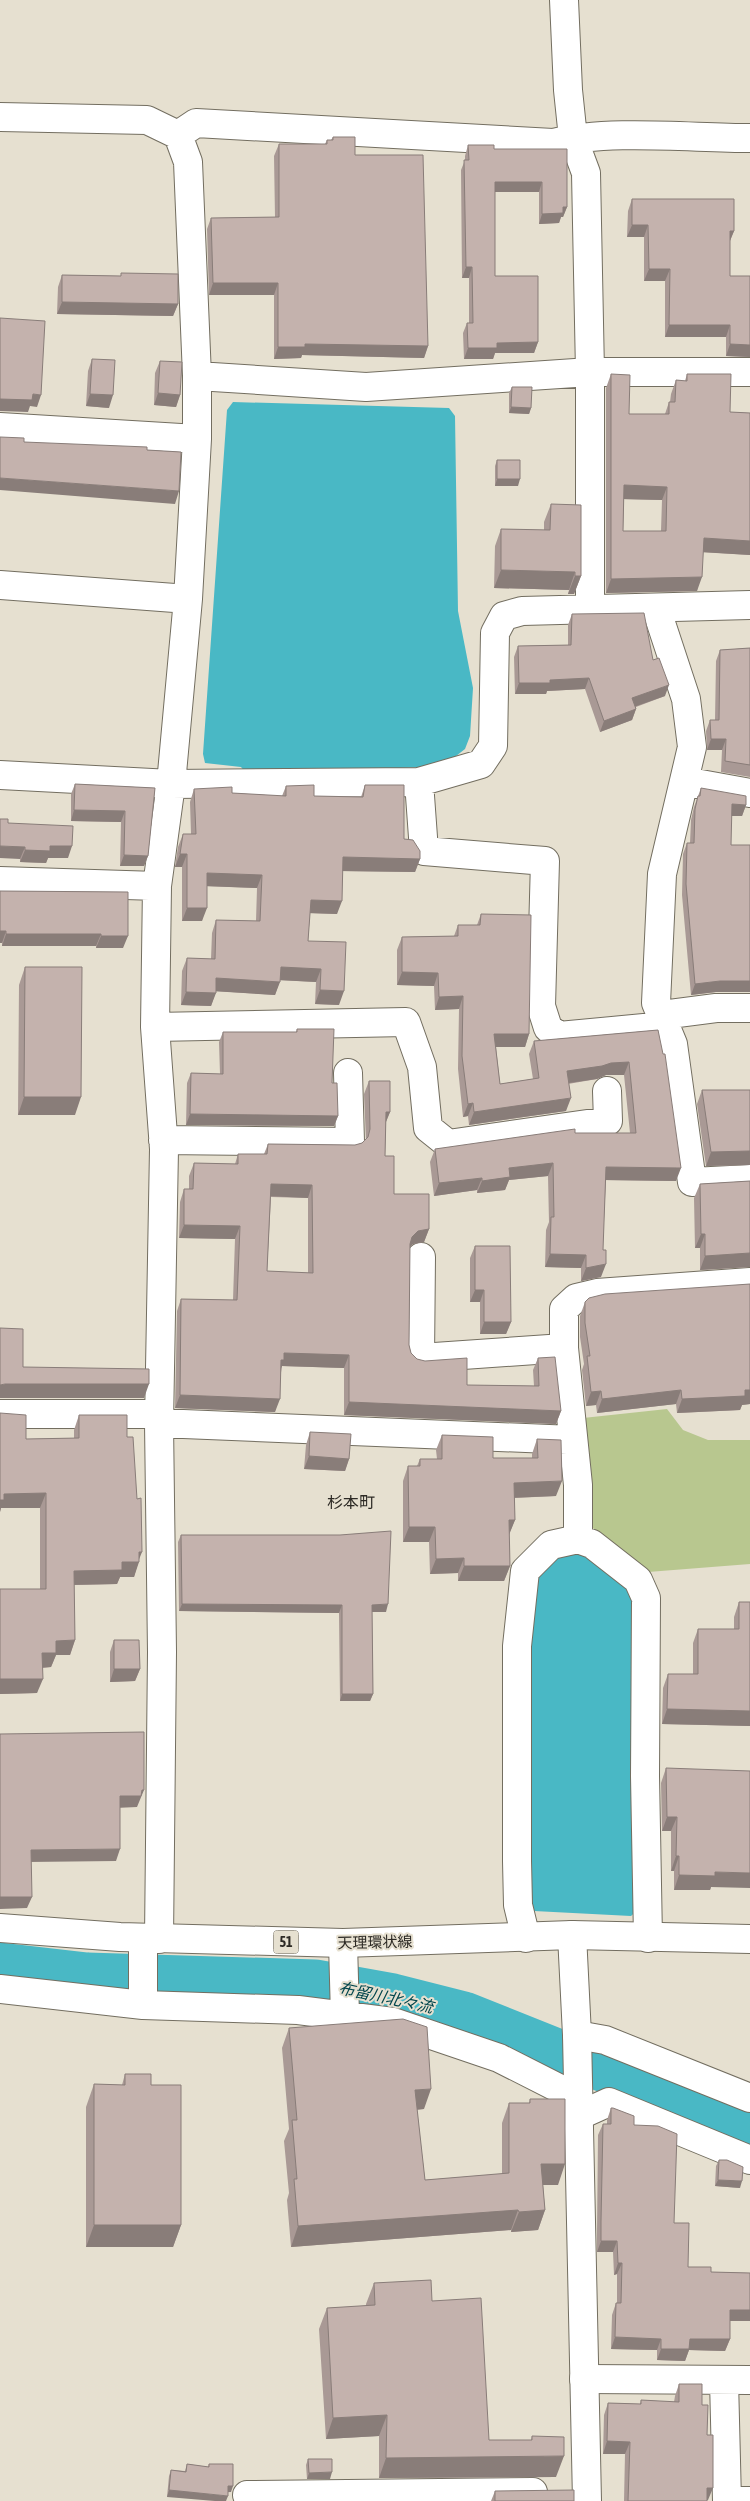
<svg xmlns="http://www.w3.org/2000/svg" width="750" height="2501" viewBox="0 0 750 2501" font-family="'Asap Condensed','Noto Sans JP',sans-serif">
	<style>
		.green { fill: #b8c78f }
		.water { fill: #49b8c5 }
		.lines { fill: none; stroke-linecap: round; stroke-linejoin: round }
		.river { stroke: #49b8c5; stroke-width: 45 }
		.minor-casing { stroke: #736e60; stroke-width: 30 }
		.tertiary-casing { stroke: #736e60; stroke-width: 30 }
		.primary-casing { stroke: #736e60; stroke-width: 30 }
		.minor { stroke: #fff; stroke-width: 28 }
		.tertiary { stroke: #fff; stroke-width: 28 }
		.primary { stroke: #fff; stroke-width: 28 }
		.wall { fill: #a99995; fill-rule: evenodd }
		.shaded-wall { fill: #897d79 }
		.building { fill: #c4b2ad; stroke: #897d79; fill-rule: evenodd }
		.labels { text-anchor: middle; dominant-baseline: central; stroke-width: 4; stroke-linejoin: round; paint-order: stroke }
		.shield { fill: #e6e0d0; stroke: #646158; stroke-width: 1 }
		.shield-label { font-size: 14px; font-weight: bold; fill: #2d2a25 }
		.street-label { font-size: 15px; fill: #2d2a25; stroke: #e6e0d0 }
		.neighbourhood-label { font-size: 16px; fill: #2d2a25; stroke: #e6e0d0 }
		.water-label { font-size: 16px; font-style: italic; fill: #00454c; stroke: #e6e0d0 }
	</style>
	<rect width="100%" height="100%" fill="#e6e0d0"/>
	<path class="green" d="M667 1409 683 1430 708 1440H750V1564L648 1572 589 1525 583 1418Z"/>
	<path class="water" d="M233 402 449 408 455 416 458 611 473 688 470 736 465 749 447 763 430 767 246 773 241 767 205 763 203 754 227 410Z
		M582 1550 636 1595 640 1908 631 1916 534 1911 523 1869 525 1652 535 1576 555 1553Z"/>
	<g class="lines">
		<path class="river" d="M0 1965 87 1975 315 1982 393 1996 464 2014 750 2128"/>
		<defs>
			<path id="minor" d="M564 0 568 90 573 138 586 173 590 372V609
				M0 117 147 120 178 135 188 162 197 376V439L188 599 171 784 157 886 155 1027 164 1149 159 1423 162 1652 159 1939
				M178 135 196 123 553 143C610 129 690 138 750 138
				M197 376 366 387 590 372H750
				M0 427 197 439
				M0 585 188 599
				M656 608 686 699 692 747 662 874 656 1003 673 1044 692 1182 750 1179
				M0 775 171 784 419 782 481 764 493 746 495 633 504 616 522 611 750 605
				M684 781 750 793
				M419 782 424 851 545 861 541 1006 548 1028 559 1036 665 1026
				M0 881 157 886
				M662 1015 716 1008H750
				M155 1027 406 1022 422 1067 428 1128 448 1144 608 1121 607 1091
				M163 1140 350 1142 348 1073
				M421 1257 420 1358 564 1348
				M0 1414H160
				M159 1423 573 1440
				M578 1539 592 1544 638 1580 646 1598 645 1776 648 1938
				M526 1938 518 1905 517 1861V1646L525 1571 551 1545 578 1539V1485L564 1348V1309L576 1298 597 1293 750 1282
				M343 1943 345 2016
				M0 1989 143 2005 298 2010 393 2022 499 2058 578 2098
				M143 2005V1938
				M577 2035 605 2040 750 2098
				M578 2116 609 2102 750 2160
				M584 2379 750 2380
				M724 2380 727 2501H750
				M247 2495 533 2492"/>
			<path id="tertiary" d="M572 1935 577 2035 587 2501"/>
			<path id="primary" d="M0 1928 120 1937 343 1943 572 1935 750 1939"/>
		</defs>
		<use href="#minor" class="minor-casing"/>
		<use href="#tertiary" class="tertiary-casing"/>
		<use href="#primary" class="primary-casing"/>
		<use href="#minor" class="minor"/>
		<use href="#tertiary" class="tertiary"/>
		<use href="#primary" class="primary"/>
	</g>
	<path class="wall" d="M333 137 355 155 428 346 424 358 302 355 301 358 274 359V295H209L207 229 211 218 275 217 274 156 279 144H325L327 140H331Z
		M468 145 494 149H567V207L563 217H561L559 223 539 224V192H495V276L538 342 534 353H495L493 359H464L463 333 467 323H469V278H462L461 170 465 160V156Z
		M632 199 734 231 730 241V276L750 357 726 356V337H665V281H644V237H627L628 211Z
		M121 273 178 304 173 316 57 314 58 287 62 275 121 276Z
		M92 359 109 408 86 406 88 371Z
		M160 361 180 395 176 407 154 405 155 373Z
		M611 374 629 414H665L669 402H670L671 394 676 380 685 381 687 374 730 412 750 413V555L703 552 697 591 606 593V388ZM624 499 662 500 661 531H623Z
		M512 387 531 408 529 414 509 413V393Z
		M497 460 518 486H495V466Z
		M551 504 581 576 574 594H568L569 590 494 588 495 546 501 529 544 530V522Z
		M572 614 653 660 665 696 636 707V709L632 720 600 732 585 689 547 691 546 694H515L514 657 518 646 568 645V625Z
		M750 648V777L721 772 722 750H707L706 731 710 720H715L716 661 720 650Z
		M75 784 155 788 148 856 144 866H120L121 822 71 821V794Z
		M365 785 404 839 420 859 415 872 342 871 337 914 310 913 308 941 339 1005 315 1004 316 982 280 980 275 995 216 991 211 1006 181 1005 182 971 187 958 211 959 212 933 216 920 256 921 257 888 207 886 202 921H182V867H175L178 847 183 834H191L190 802 194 789 232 793 282 796 286 786 314 796 361 797Z
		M701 788 746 805 742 816H731V845H750V992H716L691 995 682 895 683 854 687 843H690L691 820 694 807Z
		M8 823 68 858H48L46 863 20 862V859Z
		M0 891 128 892 123 948H96V946H2V943H0Z
		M481 914 529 1034 525 1047H496L500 1084 533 1079 529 1054 534 1041 658 1030 676 1181 606 1180 601 1277 581 1281V1268L545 1267 546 1230 549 1222 548 1176 509 1180 505 1190 477 1193V1190L434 1196 430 1162 435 1149 575 1133H630L624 1075H606L597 1079 568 1084 566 1111 469 1125 468 1116 463 1117 458 1069 459 1009 435 1010 434 986 397 985V950L402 937 454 936 458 925H477Z
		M25 967 75 1115H18L19 985Z
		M297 1029 332 1083 338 1116 334 1126 186 1125 187 1083 191 1073 220 1074 219 1042 223 1032H296Z
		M369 1081 390 1112 386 1122 385 1156 394 1194 429 1229 424 1242 413 1244 410 1247 409 1345 411 1353 417 1359 467 1385 534 1386 533 1370 538 1358 561 1411 556 1424 344 1415V1368L282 1366 275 1412 175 1408 177 1311 181 1299 233 1300 235 1239 179 1238 180 1202 184 1189H189V1176L194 1163 235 1164 238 1154H264L268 1144 355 1145 362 1143 366 1140 364 1094ZM271 1197 308 1198V1273L267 1271Z
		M702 1090H750V1165L706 1166 697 1104Z
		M750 1181V1267L700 1270V1248H695L694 1198 700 1184Z
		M475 1246 511 1322 506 1334H480V1302H470V1258Z
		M750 1284V1404L742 1405 740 1410 677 1413 676 1404 597 1413 596 1405 586 1406 582 1370 584 1364 580 1337V1316L585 1302Z
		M0 1413 26 1439 74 1438V1430L79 1415 127 1437 139 1559 134 1577H120L117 1584 74 1585 75 1640 70 1655H56L51 1667 42 1668 37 1693 0 1694V1589H40V1508H1L0 1512Z
		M310 1432 349 1459 345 1471 304 1469 306 1445Z
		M442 1435 493 1458H532V1454L537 1439 556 1496 514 1498 515 1520 509 1534 510 1566 504 1581H458V1573L430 1574 429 1542H403V1481L408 1466H417L420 1459H437L436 1450Z
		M181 1535H340L386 1612H372L373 1694 370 1701H340L339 1613 179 1611 178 1542Z
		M739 1602 750 1726 662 1724 663 1688 668 1674H693V1643L698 1629H734V1617Z
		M114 1640 140 1669 135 1681 110 1682V1652Z
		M666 1768 711 1887 710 1890H674V1871H671V1831H662L661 1783Z
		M289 2028 424 2109 417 2110 425 2180 502 2174V2123L509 2103H529L530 2099 558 2185H543L545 2210 538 2230 511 2232V2230L291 2247 287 2200 289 2193 284 2141 289 2129 282 2048Z
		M125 2074 151 2085 181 2225 173 2247H86V2107L94 2084 122 2085Z
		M611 2108 634 2125 674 2223 688 2267 711 2272 750 2273V2321H730V2339L725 2351 689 2350 685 2361 657 2360V2350L611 2349 612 2315 616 2303H617V2274L614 2275 613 2252H597V2232L598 2135 603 2124H607V2120Z
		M719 2160 740 2188 715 2186 716 2166Z
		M374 2283 432 2301 489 2440H531L532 2436 556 2477 379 2478V2436L326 2439 319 2329 327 2308 366 2306V2304Z
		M679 2384 702 2405 707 2435 708 2500H707V2501H624L625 2454H603L604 2415 608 2403 640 2404 641 2400 674 2402 675 2396Z
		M308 2459 330 2479H307L306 2465Z
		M187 2464 208 2467 209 2464 231 2492 167 2497 169 2476 171 2470 185 2471Z
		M495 2491 574 2501H491Z"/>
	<path class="shaded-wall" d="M495 182H542L539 192H491Z
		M563 207H567L563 217H561L559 223 539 224 542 214Z
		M632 225H648L644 237H627Z
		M730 231H734L729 243Z
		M466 267H472L469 278H462Z
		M649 269H670L665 281H644Z
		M213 283H278L274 295H209Z
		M62 302 178 304 173 316 57 314Z
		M669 325H730L726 337H665Z
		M538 342 534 353H495L493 359H464L468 348 497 343Z
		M305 344 428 346 424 358 302 355 301 358 274 359 278 347Z
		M730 344 750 345V357L726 356Z
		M158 393 180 395 176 407 154 405Z
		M33 394 41 395 37 407 30 406 28 412 0 411V399Z
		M90 394 113 395 109 408 86 406Z
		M511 407 531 408 529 414 509 413Z
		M0 478 179 491 175 504 0 490Z
		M497 479H520L518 486H495Z
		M624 485 667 487 662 500 619 499Z
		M704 538 750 541V555L699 552Z
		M501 570 575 572 569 590 494 588Z
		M575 576H581L574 594H568Z
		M702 577 697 591 606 593 611 579Z
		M589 678 585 689 547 691 546 694H515L519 683 550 680Z
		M669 685 665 696 628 709 632 698Z
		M636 709 632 720 600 732 604 721Z
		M711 739H726L722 750H707Z
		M732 804 746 805 742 816H728Z
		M74 810 125 811 121 822 71 821Z
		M0 846 25 847 20 859 0 858Z
		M50 846H72L68 858H48L46 863 20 862 25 850Z
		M180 854H187L182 867H175Z
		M124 855 148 856 144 866H120Z
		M343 857 420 859 415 872 338 871Z
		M207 873 262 875 257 888 202 886Z
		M311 900 342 901 337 914 306 913Z
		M187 908H207L202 921H182Z
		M0 931H6L2 943H0Z
		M6 934H101L96 946H2Z
		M101 936H128L123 948H96Z
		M281 967 321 969 316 982 277 980Z
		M402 972 438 973 434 986 397 985Z
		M216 978 280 982 275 995 211 991Z
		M720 981H750V992H716L691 995 695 984Z
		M320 990 344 991 339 1005 315 1004Z
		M186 992 216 993 211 1006 181 1005Z
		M463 996 459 1009 435 1010 439 997Z
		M494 1034H529L525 1047H490Z
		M629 1062 624 1075H606L597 1079 562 1084 567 1071 611 1063Z
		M24 1097H81L75 1115H18Z
		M571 1098 566 1111 469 1125 474 1112Z
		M473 1103 468 1116 463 1117 468 1104Z
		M386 1112H390L385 1124Z
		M190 1114 338 1116 334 1126 186 1125Z
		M750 1151V1165L706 1166 711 1152Z
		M553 1163 548 1176 509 1180 505 1190 477 1193 482 1181 509 1168Z
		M606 1167 681 1168 676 1181 601 1180Z
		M482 1178 477 1190 434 1196 439 1183Z
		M271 1184 312 1185 308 1198 267 1196Z
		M184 1225 240 1226 235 1239 179 1238Z
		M429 1229 424 1242 413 1244 407 1250 412 1237 418 1231Z
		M701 1234H705L700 1248H695Z
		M750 1253V1267L700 1270 705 1256Z
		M550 1254 586 1255 581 1268 545 1267Z
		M606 1264 601 1277 581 1281 586 1268Z
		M475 1290H484L480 1302H470Z
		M484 1322H511L506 1334H480Z
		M284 1353 349 1355 344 1368 282 1366 279 1373H276Z
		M5 1384H149L144 1398H0V1385Z
		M681 1390 676 1404 597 1413 602 1399Z
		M745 1390H750V1404L742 1405 740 1410 677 1413 682 1399Z
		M601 1391 596 1405 586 1406 591 1392Z
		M180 1395 280 1399 275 1412 175 1408Z
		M349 1402 561 1411 556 1424 344 1415Z
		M309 1456 349 1459 345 1471 304 1469Z
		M562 1481 556 1496 508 1498 514 1483Z
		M46 1493 40 1508H1L0 1512V1500L4 1494Z
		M509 1520H515L509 1535Z
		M409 1527H435L429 1542H403Z
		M139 1552H142L138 1562H139L134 1577H120L117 1584 69 1585 74 1571 122 1562Z
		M464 1558 458 1573 430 1574 436 1559Z
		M464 1566H510L504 1581H458Z
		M182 1604 342 1605 339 1613 179 1611Z
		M388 1604 386 1612H369L372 1605Z
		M75 1640 70 1655H56L51 1667 37 1668 42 1653 56 1641Z
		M114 1669H140L135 1681 110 1682Z
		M0 1679H43L37 1693 0 1694Z
		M342 1694H373L370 1701H340Z
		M667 1709 750 1711V1726L662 1724Z
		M142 1790H144L137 1807 115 1808 120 1796Z
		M667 1817H677L671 1831H662Z
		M120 1849 116 1861 27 1862 31 1850Z
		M676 1856H679L674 1871H671Z
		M715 1872 750 1873V1888L711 1887 710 1890H674L679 1875Z
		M0 1897H32L27 1908 0 1909Z
		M431 2089 424 2109 407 2110 415 2090Z
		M541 2164H565L558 2185H534Z
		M718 2180 742 2181 740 2188 715 2186Z
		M518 2210 511 2230 291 2247 298 2226Z
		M545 2210 538 2230 511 2232 519 2212Z
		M94 2225H181L173 2247H86Z
		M601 2241H617L613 2252H597Z
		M618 2263H622L617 2274 614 2275Z
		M730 2310H750V2321H726Z
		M615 2337 661 2339 657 2350 611 2349Z
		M690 2339H730L725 2351 689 2350 685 2361 657 2360 661 2349Z
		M387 2415 379 2436 326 2439 333 2418Z
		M607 2441 630 2442 625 2454H603Z
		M564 2456 556 2477 379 2478 386 2458Z
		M332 2472 330 2479H307L309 2473Z
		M228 2486H233L231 2492H225Z
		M707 2488H713L708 2500H703Z
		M169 2490 228 2496 226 2501H215L167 2497Z"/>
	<path class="building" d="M333 137H355V155H423L428 346 305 344V347H278V283H213L211 218 279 217V144H327V140H333Z
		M468 145H494V149H567V207H563V213L542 214V182H495V276H538V342L497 343V348H468L467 323H473L472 267H466L464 160H469Z
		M632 199H734V231H730V276H750V345L730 344V325H669L670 269H649L648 225H632Z
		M121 273 178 274V304L62 302V275L121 276Z
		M0 318 45 321 41 395 33 394 32 400 0 399Z
		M92 359 115 360 113 395 90 394Z
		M160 361 182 362 180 395 158 393Z
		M611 374 630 375 629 414H669V402H675L676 380 687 381V374H731L730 412 750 413V541L704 538 702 577 611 579ZM624 485 667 487 666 531H623Z
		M512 387H532L531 408 511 407Z
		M0 437 24 438V442L147 447V450L181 452 179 491 0 478Z
		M497 460H520V479H497Z
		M551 504 581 505V576H575V572L501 570V529L550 530Z
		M644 613 653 660 659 658 669 685 632 698 636 709 604 721 589 678 550 680V683H519L518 646 571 645 572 614Z
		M750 648V765L725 761 726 739H711L710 720H719L720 650Z
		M75 784 155 788 148 856 124 855 125 811 74 810Z
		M314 785V796L363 797 365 785H404V839L413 840 420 851V859L343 857 342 901 311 900 308 941 346 942 344 991 320 990 321 969 281 967 280 982 216 978V993L186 992 187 958 215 959 216 920 260 921 262 875 207 873V908H187V854H180L183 834H196L194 789 232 787V793L286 796V786Z
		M701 788 746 796V805L732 804 731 845H750V981H720L695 984 686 884 687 843H694L695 809 698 796H700Z
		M0 819H8V823L73 826 72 846H50V851L25 850V847L0 846Z
		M0 891 128 892V936H101V934H6V931H0Z
		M481 914 531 915 529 1034H494L500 1084 539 1078 534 1041 658 1030 663 1054H665L681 1168 606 1167 603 1250H606V1264L586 1268V1255L550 1254 551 1217H554L553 1163 509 1168 510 1177 482 1181V1178L439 1183 435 1149 575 1129V1133H636L629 1062 611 1063 602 1066 567 1071 571 1098 474 1112 473 1103 468 1104 462 1056 463 996 439 997 438 973 402 972V937L458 936V925H480Z
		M25 967H82L81 1097H24Z
		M297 1029H334L332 1083H337L338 1116 190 1114 191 1073 223 1074V1032H297Z
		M369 1081H390V1112H386L385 1156H394V1194H429V1229L418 1231 412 1237 410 1244 409 1345 411 1353 417 1359 425 1361 467 1358V1385L539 1386 538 1358 555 1357 561 1411 349 1402V1355L284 1353V1360H281L280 1399 180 1395 181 1299 237 1300 240 1226 184 1225V1189H193L194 1163 238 1164V1154H267L268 1144 355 1145 362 1143 368 1137 370 1129ZM271 1184 312 1185 313 1273 267 1271Z
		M702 1090H750V1151L711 1152Z
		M750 1181V1253L705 1256V1234H701L700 1184Z
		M475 1246H510L511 1322H484V1290H475Z
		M750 1284V1390H745V1396L682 1399 681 1390 602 1399 601 1391 591 1392 587 1356H590L585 1323V1302L589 1298 605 1294Z
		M0 1328 23 1329V1367L149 1369V1384H5L0 1385Z
		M0 1413 26 1415V1439L79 1438V1415H127V1437H133L137 1499 141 1498 142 1552H139V1562H122V1570L74 1571 75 1640 56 1641V1653H42L43 1679H0V1589H46V1493L4 1494V1500H0Z
		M310 1432 351 1434 349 1459 309 1456Z
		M442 1435 493 1437V1458H538L537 1439 561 1440 562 1481 514 1483 515 1520H509L510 1566H464V1558L436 1559 435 1527H409L408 1466H420V1459H442Z
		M391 1531 388 1604 372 1605 373 1694H342V1605L182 1604 181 1535H340Z
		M739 1602H750V1711L667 1709 668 1674H698V1629H739Z
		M114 1640H139L140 1669H114Z
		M144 1732V1790H142L141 1796H120V1849L31 1850 32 1897H0V1734Z
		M666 1768 750 1771V1873L715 1872V1876L679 1875V1856H676L677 1817H667Z
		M403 2019 427 2027 431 2089 415 2090 425 2180 509 2173V2103H530V2099H565V2164H541L545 2210 519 2212 518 2210 298 2226 294 2179H297L292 2120H297L289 2028Z
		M125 2074H151V2085H181V2225H94V2084L125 2085Z
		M611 2108H613L634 2116V2125L658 2126 677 2134 674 2223H689L688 2267H711V2272L750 2273V2310H730V2339H690L689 2349H661V2339L615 2337 616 2303H621L622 2263H618L617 2241H601V2221L603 2124H611Z
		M719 2160H727L743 2167 742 2181 718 2180Z
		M431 2280 432 2301 481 2298 489 2440H532V2436L564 2437V2456L386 2458 387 2415 333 2418 327 2308 375 2305 374 2283Z
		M679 2384H702V2405H708L707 2435H713V2488H707V2501H628L630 2442 607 2441 608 2403 641 2404V2400L679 2402Z
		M308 2459H332V2472L309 2473Z
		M187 2464 209 2467V2464H233V2486H228V2496L169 2490 171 2470 186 2472Z
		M574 2490V2501H495V2491Z"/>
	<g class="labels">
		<rect class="shield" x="273.5" y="1930.5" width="25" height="23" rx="4"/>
		<g class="shield-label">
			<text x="286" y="1942">51</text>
		</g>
		<g class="street-label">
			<text transform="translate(375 1942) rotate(-1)">天理環状線</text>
		</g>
		<g class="neighbourhood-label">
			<text x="351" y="1502">杉本町</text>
		</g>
		<g class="water-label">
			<text transform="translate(386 1997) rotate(12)">布留川北々流</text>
		</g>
	</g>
</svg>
